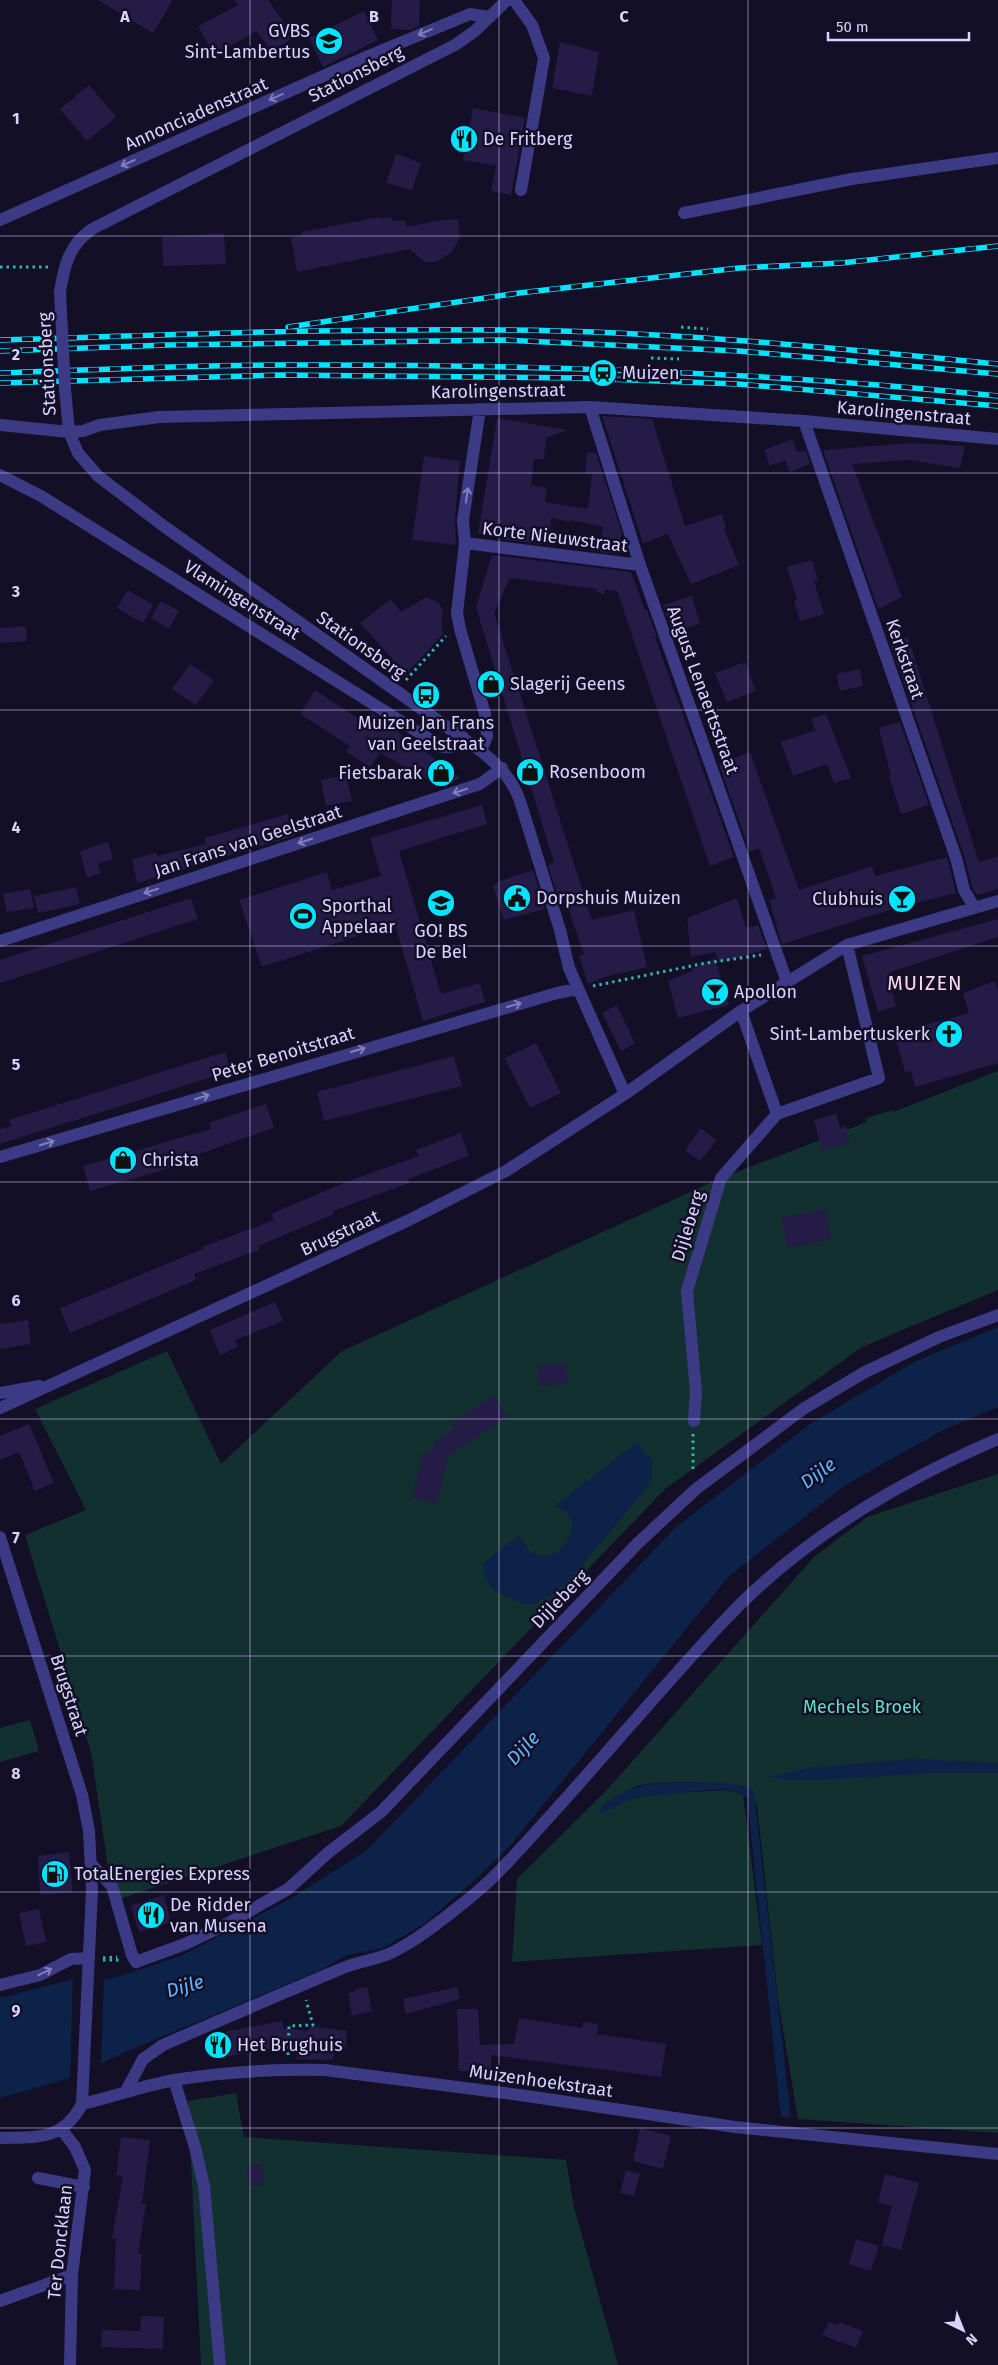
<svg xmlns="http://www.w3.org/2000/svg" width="998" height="2365" viewBox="0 0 998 2365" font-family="'Fira Sans',sans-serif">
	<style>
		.green { fill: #12302f }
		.water { fill: #0c2248 }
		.pier { fill: #130f26 }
		.building { fill: #241b47 }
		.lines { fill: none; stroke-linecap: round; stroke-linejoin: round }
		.path { stroke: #2fb8b0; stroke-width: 3; stroke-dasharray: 2.5 4; stroke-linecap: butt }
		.minor { stroke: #3d3a85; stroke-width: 12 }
		.rail-casing { stroke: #00e5ff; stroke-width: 5.5 }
		.rail { stroke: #130f26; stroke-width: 4; stroke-dasharray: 11; stroke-linecap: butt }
		.minor-bridge { stroke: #3d3a85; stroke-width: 12 }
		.oneway { stroke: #837fbc }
		.grid { fill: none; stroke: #d9d4ff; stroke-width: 1; stroke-opacity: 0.55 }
		.labels { text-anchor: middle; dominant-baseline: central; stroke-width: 5; stroke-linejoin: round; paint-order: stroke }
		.poi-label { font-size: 18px; fill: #d9d4ff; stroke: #130f26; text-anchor: start }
		.street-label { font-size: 18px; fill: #d9d4ff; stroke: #130f26 }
		.park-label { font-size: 18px; fill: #5fe0c0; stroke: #130f26 }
		.water-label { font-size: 19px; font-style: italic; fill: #62b6ff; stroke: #130f26 }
		.quarter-label { font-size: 20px; letter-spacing: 1px; fill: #ffd6f0; stroke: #130f26 }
		.grid-label { font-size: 16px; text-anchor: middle; font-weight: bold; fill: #d9d4ff; stroke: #130f26; stroke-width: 5; stroke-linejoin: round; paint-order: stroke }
	</style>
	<rect width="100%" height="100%" fill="#130f26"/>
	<path class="green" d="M998 1071V1290L862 1347 665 1489 341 1826 113 1901 91 1752 25 1535 86 1510 35 1409 167 1351 221 1464 342 1351 721 1178 867 1122 866 1118 892 1110 893 1112Z
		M998 1474V2133L798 2119 778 1999 757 1805 747 1787C724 1782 659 1780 638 1786 625 1790 611 1806 600 1814L627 1800 647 1795 725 1790 743 1794 762 1945 512 1962 517 1879 605 1792 814 1557 867 1517Z
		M30 1720 39 1751 0 1762V1728Z
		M236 2093 244 2137 566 2160 574 2207 618 2365H201L188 2101Z"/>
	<path class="water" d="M998 1327V1407L945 1429 847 1484 729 1576 509 1847 476 1879 424 1924 383 1948 347 1955 321 1970 123 2053 70 2078 0 2098V1998L73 1979 104 1980 124 1975 185 1954 290 1899 367 1850 676 1527 810 1424 916 1361Z
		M637 1442 652 1461V1477L646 1489 569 1580 549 1597 528 1605 507 1597 492 1588 484 1575 483 1563 519 1535C536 1572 569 1556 573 1522L566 1511 555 1506Z
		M915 1759 998 1763V1773H931L819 1780H790L770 1777 808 1768Z
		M721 1782 747 1787 754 1791 791 2117H781L747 1798C733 1783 693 1792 675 1794 659 1796 643 1794 628 1800 618 1803 609 1810 600 1814L598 1811C635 1774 673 1785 721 1782Z"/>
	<path class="pier" d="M73 1976 104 1977V1980L101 2065 70 2081Z"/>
	<path class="building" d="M98 0H173L153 33Z
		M235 0H268L294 37 272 52 257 31 214 55 198 26 238 5Z
		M392 0H420L419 26 410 30 391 29Z
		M364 11 378 40 323 67 309 38Z
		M560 42 599 52 592 96 552 88Z
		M89 85 116 117 87 141 60 109Z
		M473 108 525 118 511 195 491 191 496 166 463 160Z
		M396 154 421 163 412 190 386 183Z
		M379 217 380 219 392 217 393 221H406L407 227 441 220 458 219 460 237 452 252 436 262H424L410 249 297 272 291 238 302 235V232Z
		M224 233 226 264 163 266 162 237Z
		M602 416 652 419 685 526 722 514 726 528 724 529 739 565 691 584 668 534 643 543Z
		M497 418 568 430 546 438 544 459H534L531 485 547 488 545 502 588 509 592 474 585 473 587 452 596 453 622 533 615 554 600 552 603 527 571 520 570 522 551 518 550 545 497 539 499 535 478 534Z
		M792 439 797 452 806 451 810 464 790 472 785 460 770 466 764 450Z
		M912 443 965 446 960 468 908 460 852 464 902 597 878 609 823 450Z
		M424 456 460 461 455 519 456 545 412 540Z
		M492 555 631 572 645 610H647L657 637H655L734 857 710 866 617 591 605 590 604 594 596 592 597 589 510 578 494 613 592 920 634 910 647 967 605 977 588 984 579 956 584 954 566 902 560 904 548 865 554 863 476 607Z
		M812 560 818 580 814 581 824 614 800 621 794 601 797 600 787 567Z
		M128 590 153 605 143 623 117 608Z
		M692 596 700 624 672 632 663 605Z
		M426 597 438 602 443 610 441 623 443 634 406 674 360 623 391 599 401 612Z
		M161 601 179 611 168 629 151 618Z
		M26 626 27 641 0 643V628Z
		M908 637 979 862 998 856V889L977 895 972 887 964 855 890 643Z
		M745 662 756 691 727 702 715 673Z
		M190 664 214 680 196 705 172 689Z
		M860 669 863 686 840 691 836 674Z
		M315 690 365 723 372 713 461 778 439 786 380 753 370 767 346 751 350 746 300 714Z
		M826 714 851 778 834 783 827 764 793 776 781 742 815 730 811 719Z
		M900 722 929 805 901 814 889 776H891L879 728Z
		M750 752 799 890 872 866 875 876 947 857 956 893 896 908 782 944 769 900 776 898 759 848 750 852 719 764Z
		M346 775 352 801 326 806 321 780Z
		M482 805 487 824 399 851 441 994 480 983 485 1002 423 1021 395 924 262 967 239 900 327 872 332 890 381 876 370 838Z
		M288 814 294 836 137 883 132 859 156 853 157 856 206 844 205 838Z
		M108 842 113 859 98 864 101 873 87 878 80 851Z
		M533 870 545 909 504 920 493 886 500 881Z
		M76 887 80 904 38 913 34 896Z
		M30 889 34 908 7 912 3 894Z
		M191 898 198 919 0 983V960Z
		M737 898 746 928 758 925 767 949 719 963 715 952 691 957 687 918Z
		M998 919V937L890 972V985L896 1006 878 1012 862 956Z
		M715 958 729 1005 678 1018 668 981 693 971V969Z
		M995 981 998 992V1063L915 1087 911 1071 905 1072 895 1037 900 1035V1032L969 1013 963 993Z
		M617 1005 635 1044 621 1051 602 1013Z
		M536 1043 561 1093 530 1108 505 1058Z
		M225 1052 231 1071 0 1144V1129L11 1126 9 1120Z
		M454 1056 462 1086 324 1121 317 1092Z
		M266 1104 274 1128 199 1154 201 1159 90 1191 83 1166 211 1129 209 1123Z
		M836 1114 840 1128 846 1126 850 1143 822 1150 814 1120Z
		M701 1128 717 1140 700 1161 685 1150Z
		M461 1133 469 1156 408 1179 409 1183 333 1211 334 1214 258 1246 259 1250 194 1274 196 1280 70 1333 60 1308 203 1249 202 1247 274 1220 271 1214 346 1182 419 1156 416 1150Z
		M825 1209 832 1239 788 1248 781 1218Z
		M275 1302 283 1321 235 1340 238 1347 220 1355 210 1330Z
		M28 1320 31 1344 0 1349V1324Z
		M565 1363 568 1383 540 1386 537 1366Z
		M493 1395 507 1416 449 1456 437 1504 412 1497 423 1452 431 1454 434 1444 454 1428 452 1423Z
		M29 1424 54 1483 35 1491 19 1452 0 1460V1436Z
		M69 1852 73 1892 40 1895 38 1856Z
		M164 1895 171 1922 139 1932 131 1906Z
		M39 1909 46 1942 26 1946 19 1913Z
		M367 1987 372 2011 352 2016 348 1993 355 1992V1989Z
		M457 1987 460 1999 406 2014 403 1999Z
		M457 2009H478L480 2045 514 2044 519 2018 582 2028 583 2022 598 2024 597 2034 666 2044 661 2077 491 2055V2071H459Z
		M282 2021 283 2028 308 2031 311 2026 347 2031 346 2047 336 2046 332 2060 297 2059V2044L213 2059 208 2035Z
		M640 2128 671 2136 663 2169 633 2161Z
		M121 2137 150 2140 142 2203 146 2204 138 2254H142L140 2290 114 2289 116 2239 112 2238 123 2176 116 2175Z
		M262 2164 264 2185 249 2186 247 2166Z
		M626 2170 640 2174 634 2196 620 2193Z
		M885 2174 919 2183 901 2250 882 2245 892 2206 878 2202Z
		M856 2239 879 2246 871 2271 849 2264Z
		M141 2316 164 2317 163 2349 101 2347 102 2330 140 2331Z
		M829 2322 838 2325 839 2322 863 2331 856 2348 822 2335Z"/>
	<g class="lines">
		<path class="path" d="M0 267H49
			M681 327 708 329
			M651 358 679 359
			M406 680 446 636
			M593 986 706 963 761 955
			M693 1434V1473
			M103 1958 117 1957
			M103 1960H119
			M288 2055 289 2026 313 2025 306 2000"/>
		<path class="minor" d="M514 0 532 25 544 58 521 190
			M684 213 852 179 998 158
			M0 220 366 57 470 14 490 17
			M60 292C64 266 69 245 92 229L455 45 475 31 507 0
			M65 389 69 432 78 453 98 476 165 527 481 751C499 766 512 778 520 801L560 930 569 968 625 1094
			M590 407 640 565 787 982
			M480 409 463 520 465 543 457 613 460 629 485 714 487 736 481 751
			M804 421 956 858 964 890 974 907
			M0 425 69 432 83 431 100 425 159 417 590 407 804 421 998 439
			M0 475 41 496 442 747H451L463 737
			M465 543 640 565
			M0 941 480 784 502 768
			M741 1011 777 1114 879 1078 847 945
			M0 1157 557 993 577 989
			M0 1393 39 1386
			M0 1408 407 1221 506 1171 625 1094 741 1011 847 945 998 901
			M694 1421 696 1392 687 1291 721 1178 777 1114
			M0 1537 82 1795 89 1831 92 1890 82 2104C63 2141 36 2137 0 2138
			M92 1865 112 1886 132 1955 136 1962 185 1944 225 1925 288 1889 329 1852 381 1812 638 1543 696 1489 803 1409 865 1372 939 1337 998 1315
			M0 1985 40 1975 71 1959 89 1958
			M174 2080 195 2147 204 2186 220 2365
			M126 2091 143 2059 163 2045C223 2019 283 1993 343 1968 359 1961 377 1960 393 1952 419 1939 443 1919 466 1901 498 1876 524 1844 551 1815 609 1751 664 1685 723 1622 798 1541 898 1482 998 1439
			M82 2104C113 2097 142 2086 174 2080 223 2072 275 2069 325 2070L527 2096 735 2127 998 2154
			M62 2130 75 2147 85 2170 72 2275 70 2365
			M38 2178 84 2187
			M0 2301 72 2275"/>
		<defs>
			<path id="rail" d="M288 327 519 293 739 268 841 263 998 246
				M0 340C167 335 335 328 502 330 668 331 833 348 998 364
				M0 351 167 345 505 340 739 351 998 374
				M0 373C94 370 187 365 281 365 520 364 760 371 998 396
				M0 383 280 375 579 378 738 384 998 406"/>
		</defs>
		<use href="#rail" class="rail-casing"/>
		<use href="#rail" class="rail"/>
		<path class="minor-bridge" d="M60 292 65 389"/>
	</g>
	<defs><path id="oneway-shaft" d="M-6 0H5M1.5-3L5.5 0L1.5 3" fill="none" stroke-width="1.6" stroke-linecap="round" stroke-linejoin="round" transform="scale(1.25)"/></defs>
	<g class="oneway">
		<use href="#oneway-shaft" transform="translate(425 32) rotate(157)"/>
		<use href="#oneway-shaft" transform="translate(276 97) rotate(156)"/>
		<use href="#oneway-shaft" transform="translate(128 163) rotate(156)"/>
		<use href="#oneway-shaft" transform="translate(467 495) rotate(-81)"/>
		<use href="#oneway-shaft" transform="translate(460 791) rotate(162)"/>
		<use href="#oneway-shaft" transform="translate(305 841) rotate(162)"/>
		<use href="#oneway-shaft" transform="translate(151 891) rotate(162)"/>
		<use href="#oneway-shaft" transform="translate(514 1005) rotate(-16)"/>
		<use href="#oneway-shaft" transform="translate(358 1050) rotate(-16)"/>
		<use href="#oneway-shaft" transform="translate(202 1097) rotate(-17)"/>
		<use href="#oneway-shaft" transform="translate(47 1143) rotate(-17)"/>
		<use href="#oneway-shaft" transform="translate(45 1972) rotate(-25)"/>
	</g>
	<path class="grid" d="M250 0V2365M499 0V2365M748 0V2365M0 236H998M0 473H998M0 710H998M0 946H998M0 1182H998M0 1419H998M0 1656H998M0 1892H998M0 2128H998"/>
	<defs>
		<symbol id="school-disc" viewBox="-11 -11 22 22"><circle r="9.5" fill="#00e5ff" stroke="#130f26"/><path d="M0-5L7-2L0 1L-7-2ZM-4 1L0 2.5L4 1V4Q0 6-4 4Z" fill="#111"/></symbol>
		<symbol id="restaurant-disc" viewBox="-11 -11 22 22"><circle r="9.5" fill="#00e5ff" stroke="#130f26"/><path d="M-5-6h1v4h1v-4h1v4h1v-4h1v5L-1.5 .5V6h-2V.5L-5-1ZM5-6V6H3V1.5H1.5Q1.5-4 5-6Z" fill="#111"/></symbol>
		<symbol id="station-disc" viewBox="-11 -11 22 22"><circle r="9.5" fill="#00e5ff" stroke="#130f26"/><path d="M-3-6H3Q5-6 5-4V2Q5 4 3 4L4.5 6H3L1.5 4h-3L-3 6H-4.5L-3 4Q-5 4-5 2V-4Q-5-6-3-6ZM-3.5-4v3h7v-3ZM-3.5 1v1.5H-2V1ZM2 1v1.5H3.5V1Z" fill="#111"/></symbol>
		<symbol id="shop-disc" viewBox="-11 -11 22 22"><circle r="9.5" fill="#00e5ff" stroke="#130f26"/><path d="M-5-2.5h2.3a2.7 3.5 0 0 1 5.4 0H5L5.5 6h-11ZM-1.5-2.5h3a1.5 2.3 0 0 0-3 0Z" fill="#111"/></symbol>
		<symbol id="bus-disc" viewBox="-11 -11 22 22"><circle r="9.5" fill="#00e5ff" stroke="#130f26"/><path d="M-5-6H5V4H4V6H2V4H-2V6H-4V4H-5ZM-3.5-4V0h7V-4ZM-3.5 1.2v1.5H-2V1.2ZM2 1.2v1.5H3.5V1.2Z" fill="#111"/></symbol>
		<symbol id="civic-disc" viewBox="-11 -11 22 22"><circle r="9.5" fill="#00e5ff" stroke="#130f26"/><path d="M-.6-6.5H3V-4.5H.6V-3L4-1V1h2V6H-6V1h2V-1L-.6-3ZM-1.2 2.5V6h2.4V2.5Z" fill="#111"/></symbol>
		<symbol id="bar-disc" viewBox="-11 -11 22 22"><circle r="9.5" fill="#00e5ff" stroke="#130f26"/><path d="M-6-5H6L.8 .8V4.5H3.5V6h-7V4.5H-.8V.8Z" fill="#111"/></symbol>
		<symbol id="stadium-disc" viewBox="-11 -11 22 22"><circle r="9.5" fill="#00e5ff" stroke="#130f26"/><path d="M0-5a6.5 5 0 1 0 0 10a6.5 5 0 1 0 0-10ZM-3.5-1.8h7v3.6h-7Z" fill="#111"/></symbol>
		<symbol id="church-disc" viewBox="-11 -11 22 22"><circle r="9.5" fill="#00e5ff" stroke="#130f26"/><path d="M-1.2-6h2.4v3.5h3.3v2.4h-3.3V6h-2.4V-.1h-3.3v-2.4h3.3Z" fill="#111"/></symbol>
		<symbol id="fuel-disc" viewBox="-11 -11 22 22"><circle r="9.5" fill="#00e5ff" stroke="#130f26"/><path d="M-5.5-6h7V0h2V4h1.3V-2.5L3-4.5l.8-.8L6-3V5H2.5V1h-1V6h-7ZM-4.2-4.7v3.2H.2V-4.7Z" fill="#111"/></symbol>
	</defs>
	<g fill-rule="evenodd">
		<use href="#school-disc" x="313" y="25" width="32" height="32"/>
		<use href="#restaurant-disc" x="448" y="123" width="32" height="32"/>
		<use href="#station-disc" x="587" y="357" width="32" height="32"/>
		<use href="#shop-disc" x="475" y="668" width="32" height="32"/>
		<use href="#bus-disc" x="410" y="679" width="32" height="32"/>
		<use href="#shop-disc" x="514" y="756" width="32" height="32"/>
		<use href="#shop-disc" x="425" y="757" width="32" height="32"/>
		<use href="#civic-disc" x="501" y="882" width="32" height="32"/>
		<use href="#bar-disc" x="886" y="883" width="32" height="32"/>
		<use href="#school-disc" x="425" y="887" width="32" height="32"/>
		<use href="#stadium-disc" x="287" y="900" width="32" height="32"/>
		<use href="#bar-disc" x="699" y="976" width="32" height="32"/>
		<use href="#church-disc" x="933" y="1018" width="32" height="32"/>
		<use href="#shop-disc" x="107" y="1144" width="32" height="32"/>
		<use href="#fuel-disc" x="39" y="1858" width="32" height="32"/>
		<use href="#restaurant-disc" x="135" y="1899" width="32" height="32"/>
		<use href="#restaurant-disc" x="202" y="2029" width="32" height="32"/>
	</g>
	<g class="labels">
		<g class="poi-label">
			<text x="310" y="31" text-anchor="end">GVBS<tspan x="310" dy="21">Sint-Lambertus</tspan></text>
			<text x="483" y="139">De Fritberg</text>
			<text x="622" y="373">Muizen</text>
			<text x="510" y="684">Slagerij Geens</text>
			<text x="426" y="723" text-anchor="middle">Muizen Jan Frans<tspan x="426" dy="21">van Geelstraat</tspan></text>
			<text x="549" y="772">Rosenboom</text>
			<text x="422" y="773" text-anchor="end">Fietsbarak</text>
			<text x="536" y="898">Dorpshuis Muizen</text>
			<text x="883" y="899" text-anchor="end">Clubhuis</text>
			<text x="322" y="906">Sporthal<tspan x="322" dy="21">Appelaar</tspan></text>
			<text x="441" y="931" text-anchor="middle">GO! BS<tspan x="441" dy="21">De Bel</tspan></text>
			<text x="734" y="992">Apollon</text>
			<text x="930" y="1034" text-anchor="end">Sint-Lambertuskerk</text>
			<text x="142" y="1160">Christa</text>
			<text x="74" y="1874">TotalEnergies Express</text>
			<text x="170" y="1905">De Ridder<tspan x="170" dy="21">van Musena</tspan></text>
			<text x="237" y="2045">Het Brughuis</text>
		</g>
		<g class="street-label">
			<text transform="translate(356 74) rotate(-27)">Stationsberg</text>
			<text transform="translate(196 114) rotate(-24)">Annonciadenstraat</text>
			<text transform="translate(47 364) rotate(-93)">Stationsberg</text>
			<text transform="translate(498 391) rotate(-1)">Karolingenstraat</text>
			<text transform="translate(904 413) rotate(5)">Karolingenstraat</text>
			<text transform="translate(555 537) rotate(7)">Korte Nieuwstraat</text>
			<text transform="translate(242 600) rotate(32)">Vlamingenstraat</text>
			<text transform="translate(361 645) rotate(35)">Stationsberg</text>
			<text transform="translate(905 659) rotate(71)">Kerkstraat</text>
			<text transform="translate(703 690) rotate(70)">August Lenaertsstraat</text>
			<text transform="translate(248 841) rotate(-18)">Jan Frans van Geelstraat</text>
			<text transform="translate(283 1054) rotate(-17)">Peter Benoitstraat</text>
			<text transform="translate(688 1226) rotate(-73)">Dijleberg</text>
			<text transform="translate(340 1233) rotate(-25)">Brugstraat</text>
			<text transform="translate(560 1599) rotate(-46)">Dijleberg</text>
			<text transform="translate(69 1695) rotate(72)">Brugstraat</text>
			<text transform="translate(541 2081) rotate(8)">Muizenhoekstraat</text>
			<text transform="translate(60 2242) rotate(-84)">Ter Doncklaan</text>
		</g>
		<g class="park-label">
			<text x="862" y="1707">Mechels Broek</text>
		</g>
		<g class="water-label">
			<text transform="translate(818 1473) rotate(-36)">Dijle</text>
			<text transform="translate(523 1748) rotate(-47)">Dijle</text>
			<text transform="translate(185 1986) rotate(-16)">Dijle</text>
		</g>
		<g class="quarter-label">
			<text x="925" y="983">MUIZEN</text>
		</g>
	</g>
	<g class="grid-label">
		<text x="125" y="22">A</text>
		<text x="374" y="22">B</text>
		<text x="624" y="22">C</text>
		<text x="16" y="124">1</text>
		<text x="16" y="360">2</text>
		<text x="16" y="597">3</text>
		<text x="16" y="833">4</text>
		<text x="16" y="1070">5</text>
		<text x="16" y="1306">6</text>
		<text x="16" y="1543">7</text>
		<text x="16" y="1779">8</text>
		<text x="16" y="2016">9</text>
	</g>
	<g transform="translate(963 2330) rotate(137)" stroke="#130f26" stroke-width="4" paint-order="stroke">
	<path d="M0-4L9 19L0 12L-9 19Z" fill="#d9d4ff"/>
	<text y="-8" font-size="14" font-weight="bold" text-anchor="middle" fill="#d9d4ff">N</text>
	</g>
	<path d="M828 32v8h141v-8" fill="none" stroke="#d9d4ff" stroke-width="2.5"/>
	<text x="836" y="32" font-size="15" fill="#d9d4ff" stroke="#130f26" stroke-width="4" paint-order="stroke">50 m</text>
</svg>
